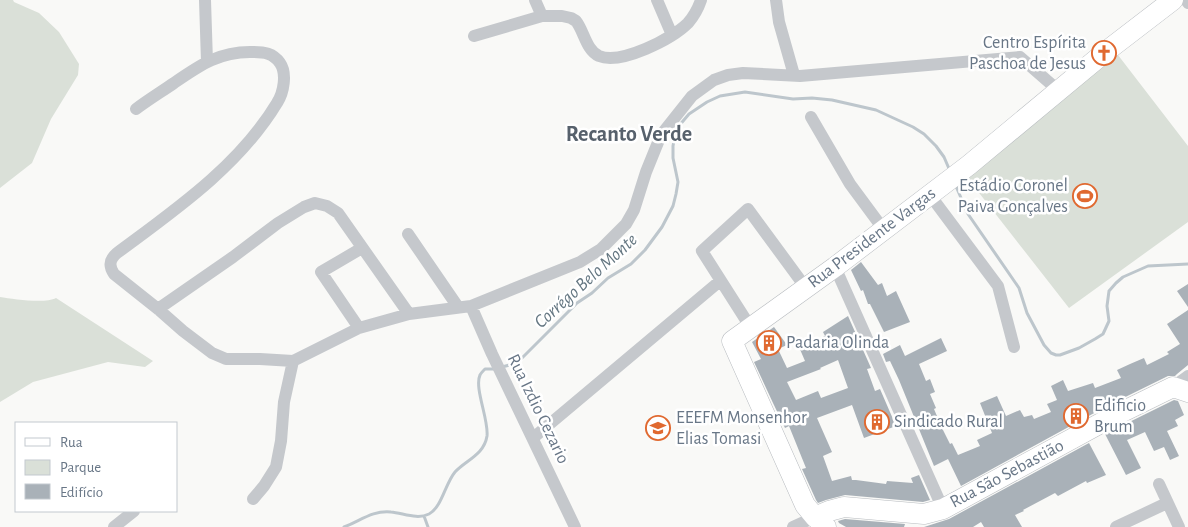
<svg xmlns="http://www.w3.org/2000/svg" width="1188" height="527" viewBox="0 0 1188 527" font-family="'Alegreya Sans',sans-serif">
	<style>
		.green { fill: #dae0d8 }
		.lines { fill: none; stroke-linecap: round; stroke-linejoin: round }
		.stream { stroke: #bdc6cc; stroke-width: 3 }
		.building { fill: #a9b1b8; fill-rule: evenodd }
		.primary-casing { stroke: #b8bcc0; stroke-width: 21 }
		.street { stroke: #c5c8cc; stroke-width: 12 }
		.primary { stroke: #fff; stroke-width: 20 }
		.labels { text-anchor: middle; dominant-baseline: central; stroke-width: 5; stroke-linejoin: round; paint-order: stroke }
		.poi-label { font-size: 18px; fill: #697787; stroke: #fff; text-anchor: start }
		.street-label { font-size: 18px; fill: #697787; stroke: #fff }
		.water-label { font-size: 19px; font-style: italic; fill: #657782; stroke: #fff }
		.district-label { font-size: 22px; font-weight: bold; fill: #57616c; stroke: #fff }
	</style>
	<rect width="100%" height="100%" fill="#f9f9f7"/>
	<path class="green" d="M0 0H13L14 2 39 13 59 32 79 64 78 75 51 119 32 163 0 188Z
		M1118 55 1188 146V222L1069 308 962 171Z
		M0 297C13 299 45 304 56 298L153 361 145 367 108 362 33 382 0 402Z"/>
	<g class="lines">
		<path class="stream" d="M955 184 968 214 1019 288 1027 313 1044 345 1051 353 1056 355H1060L1079 348 1095 339 1103 334 1109 321 1107 306 1109 291 1116 283 1123 277 1148 266 1188 264
			M502 367 517 363 577 303 592 293 608 278 631 264 645 250 662 227 673 206 676 194 678 182 673 158V146L675 135 678 127 689 114 707 102 720 96 745 92 793 99 812 98 832 100 876 110 913 127 924 134 936 146 944 157 950 171
			M424 516 428 527
			M344 527C360 521 373 510 391 512 403 513 417 520 429 514 442 507 445 484 455 472 466 460 484 455 487 436 489 420 474 388 480 375 481 373 483 371 485 369H496"/>
	</g>
	<path class="building" d="M861 262 878 285 882 283 887 296 896 291 910 322 884 332 870 304H868L863 290 861 291 851 270Z
		M1188 284V307L1177 291Z
		M1188 310V365L1177 374 1175 376H1168L1107 406 961 486 948 459 934 466 899 380 890 361 886 362 883 354 900 345 905 356 941 338 947 351 919 364 926 381 930 379 935 392 930 394 936 408 934 409 942 428 950 444 952 443 958 455 980 446 977 440 992 433 980 403 997 396 1006 416 1020 410 1024 417 1032 415 1034 419 1051 412 1047 404 1057 400 1051 386 1063 380 1068 391 1093 383 1095 388 1121 378 1117 370 1130 364 1144 358 1147 365 1169 354 1167 352 1180 344 1167 324Z
		M848 316 871 368 867 369 875 391 880 389 896 426 864 438 852 405 817 418 832 452 823 456 832 481 851 476 852 480H856L886 484 887 481 913 483 911 478 919 475 930 500 923 502 845 495 826 500 818 503 816 500 802 469 806 468 789 426 785 428 773 403 754 362 761 359 752 342 774 327 787 345 778 349 787 368 805 361 799 347 825 336 823 332ZM838 360 848 388 821 398 818 391 796 400 787 382 821 369 820 368Z
		M1174 400 1178 401 1184 415 1175 420 1178 426 1167 431 1179 456 1170 460 1164 447 1154 451 1145 432 1127 440 1141 468 1126 475 1105 434Z
		M1089 443 1106 475 1087 483 1086 481 1058 496 1055 493 1023 510 1024 511 1015 515 1022 527H984L981 522 973 527H924L949 519Z
		M845 519 905 524 904 527H846L839 523 838 521Z"/>
	<g class="lines">
		<defs>
			<path id="primary" d="M815 517 829 511 844 507 924 514 943 509 1112 417 1173 387 1188 392
				M826 527 815 517 805 505 732 341 835 267 969 165 1104 53 1173 0"/>
		</defs>
		<use href="#primary" class="primary-casing"/>
		<path class="street" d="M205 0 207 62
			M535 0 542 16
			M657 0 672 35
			M776 0 779 22 794 75
			M1186 0 1188 3
			M474 36 542 16H562L571 18 576 21C584 31 586 50 599 56 621 65 672 39 688 23 694 16 698 9 701 0
			M136 109C148 100 161 92 174 83 200 65 220 51 253 52 264 52 273 53 280 63 287 73 284 92 277 103 239 166 175 210 117 253 110 259 108 265 114 274L158 309 183 331 212 353 226 359H260L293 361 359 328 409 314 471 306 580 262 601 249 626 224 634 210 646 172 661 135 692 96 714 80 728 75 743 73 800 76 1020 57 1059 91
			M811 117 850 184 884 230
			M930 195 998 286 1014 347
			M408 234 458 307
			M835 267 943 509
			M471 306 492 354 575 527
			M158 309 233 257 278 223 304 207 315 203 327 206 338 213 409 314
			M359 328 321 272 362 248
			M751 328 702 251 748 209 806 288
			M1173 387 1188 376
			M533 438 720 281
			M1159 484 1179 527
			M253 499 264 486 276 467 281 441 284 402 293 361
			M114 527 134 511
			M793 527 815 517
			M1116 527 1167 503"/>
		<use href="#primary" class="primary"/>
	</g>
	<defs>
		<symbol id="church-ring" viewBox="-11 -11 22 22"><circle r="9.5" fill="#fff" stroke="#e06930" stroke-width="1.5"/><path d="M-1.2-6h2.4v3.5h3.3v2.4h-3.3V6h-2.4V-.1h-3.3v-2.4h3.3Z" fill="#e06930"/></symbol>
		<symbol id="stadium-ring" viewBox="-11 -11 22 22"><circle r="9.5" fill="#fff" stroke="#e06930" stroke-width="1.5"/><path d="M0-5a6.5 5 0 1 0 0 10a6.5 5 0 1 0 0-10ZM-3.5-1.8h7v3.6h-7Z" fill="#e06930"/></symbol>
		<symbol id="building-ring" viewBox="-11 -11 22 22"><circle r="9.5" fill="#fff" stroke="#e06930" stroke-width="1.5"/><path d="M-4-6H4V6H1V3H-1V6H-4ZM-2.5-4.3h1.7v1.8h-1.7ZM.8-4.3h1.7v1.8H.8ZM-2.5-1h1.7V.8h-1.7ZM.8-1h1.7V.8H.8Z" fill="#e06930"/></symbol>
		<symbol id="school-ring" viewBox="-11 -11 22 22"><circle r="9.5" fill="#fff" stroke="#e06930" stroke-width="1.5"/><path d="M0-5L7-2L0 1L-7-2ZM-4 1L0 2.5L4 1V4Q0 6-4 4Z" fill="#e06930"/></symbol>
	</defs>
	<g fill-rule="evenodd">
		<use href="#church-ring" x="1090" y="39" width="28" height="28"/>
		<use href="#stadium-ring" x="1071" y="182" width="28" height="28"/>
		<use href="#building-ring" x="755" y="329" width="28" height="28"/>
		<use href="#building-ring" x="1062" y="402" width="28" height="28"/>
		<use href="#building-ring" x="863" y="408" width="28" height="28"/>
		<use href="#school-ring" x="644" y="414" width="28" height="28"/>
	</g>
	<g class="labels">
		<g class="poi-label">
			<text x="1086" y="43" text-anchor="end">Centro Espírita<tspan x="1086" dy="21">Paschoa de Jesus</tspan></text>
			<text x="1068" y="186" text-anchor="end">Estádio Coronel<tspan x="1068" dy="21">Paiva Gonçalves</tspan></text>
			<text x="786" y="343">Padaria Olinda</text>
			<text x="1094" y="406">Edificio<tspan x="1094" dy="21">Brum</tspan></text>
			<text x="676" y="418">EEEFM Monsenhor<tspan x="676" dy="21">Elias Tomasi</tspan></text>
			<text x="894" y="422">Sindicado Rural</text>
		</g>
		<g class="street-label">
			<text transform="translate(872 238) rotate(-37)">Rua Presidente Vargas</text>
			<text transform="translate(538 409) rotate(64)">Rua Izdio Cezario</text>
			<text transform="translate(1007 474) rotate(-28)">Rua São Sebastião</text>
		</g>
		<g class="water-label">
			<text transform="translate(586 281) rotate(-42)">Corrégo Belo Monte</text>
		</g>
		<g class="district-label">
			<text x="629" y="134">Recanto Verde</text>
		</g>
	</g>
	<rect x="15" y="422" width="162" height="90" fill="#ffffff" stroke="#c3c9cf"/>
	<rect x="25" y="438" width="25" height="8" fill="#ffffff" stroke="#c3c9cf"/>
	<text x="60" y="447" font-size="15" fill="#697787">Rua</text>
	<rect x="25" y="460" width="25" height="15" fill="#dae0d8" stroke="#c3c9cf"/>
	<text x="60" y="472" font-size="15" fill="#697787">Parque</text>
	<rect x="25" y="484" width="25" height="15" fill="#a9b1b8" stroke="#c3c9cf"/>
	<text x="60" y="497" font-size="15" fill="#697787">Edifício</text>
</svg>
